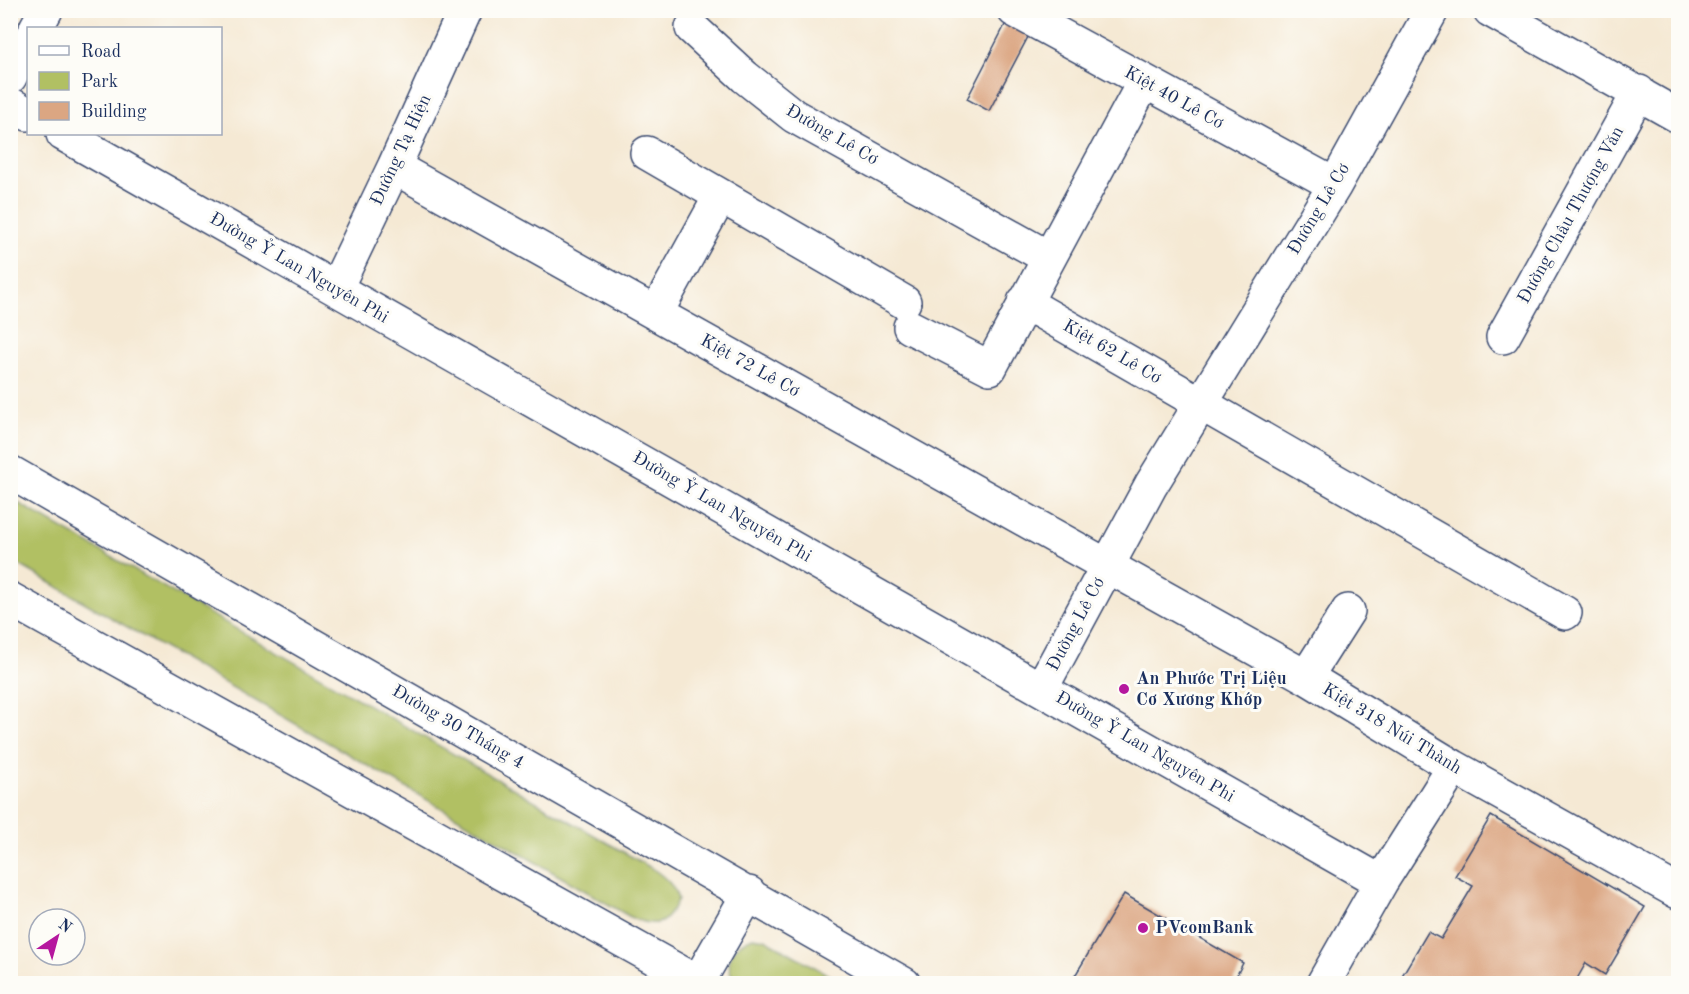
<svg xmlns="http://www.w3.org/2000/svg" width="1689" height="994" viewBox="0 0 1689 994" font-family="'Old Standard TT',serif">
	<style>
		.green { fill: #b1c063; stroke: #667860; stroke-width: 1.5 }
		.building { fill: #dba682 }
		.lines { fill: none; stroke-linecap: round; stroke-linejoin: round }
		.minor-casing { stroke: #3c4b70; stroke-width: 36 }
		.major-casing { stroke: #3c4b70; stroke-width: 36 }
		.minor { stroke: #fff; stroke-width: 33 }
		.major { stroke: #fff; stroke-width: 33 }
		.poi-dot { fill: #b5179e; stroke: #fdfcf7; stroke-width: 2 }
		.labels { text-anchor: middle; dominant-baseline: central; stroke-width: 6; stroke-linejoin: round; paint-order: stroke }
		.street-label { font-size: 18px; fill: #1b2f5e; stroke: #fdfcf7 }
		.poi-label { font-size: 18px; font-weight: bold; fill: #1b2f5e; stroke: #fdfcf7; text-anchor: start }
	</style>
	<rect width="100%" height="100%" fill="#fdfcf7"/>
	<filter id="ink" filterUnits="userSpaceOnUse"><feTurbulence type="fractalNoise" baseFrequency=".0167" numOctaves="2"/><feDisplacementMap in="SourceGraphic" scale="12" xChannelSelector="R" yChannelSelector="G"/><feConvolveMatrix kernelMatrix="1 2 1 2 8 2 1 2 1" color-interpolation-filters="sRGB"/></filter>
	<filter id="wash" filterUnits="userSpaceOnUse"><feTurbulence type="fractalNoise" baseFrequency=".008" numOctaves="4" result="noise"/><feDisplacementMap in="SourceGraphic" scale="24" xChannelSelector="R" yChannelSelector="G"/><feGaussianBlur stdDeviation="1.35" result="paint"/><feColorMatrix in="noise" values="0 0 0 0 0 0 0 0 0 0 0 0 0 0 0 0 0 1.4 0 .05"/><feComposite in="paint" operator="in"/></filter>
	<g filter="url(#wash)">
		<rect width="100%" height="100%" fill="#f5e9d4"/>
		<path class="green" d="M11 499 653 869C666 878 673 884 678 899 666 924 660 928 634 919L11 560Z
			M753 937 765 939 843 983H738C736 980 731 975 730 971 726 954 739 942 753 937Z"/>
		<g id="blocks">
			<path class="building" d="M1006 23 1029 35 989 111 967 99Z
				M1491 816 1645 907 1605 975 1586 963 1574 984H1397L1428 932 1441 939 1473 886 1455 876Z
				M1124 894 1243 963 1232 984H1070Z"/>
		</g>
	</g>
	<g filter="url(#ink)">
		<use href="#blocks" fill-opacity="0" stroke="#3c4b70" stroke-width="1.5"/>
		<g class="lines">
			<defs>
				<path id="minor" d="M1014 10 1335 185
					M1490 10 1678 116
					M692 28 745 77 794 116 1049 258
					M10 104 28 114
					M63 134 1381 882
					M647 153 904 302
					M394 167 1306 677 1454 767 1678 892
					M336 288 394 167 465 10
					M1024 302 1565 613
					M656 313 720 197
					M910 327 990 368 1144 82
					M1503 337 1639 92
					M10 472 904 984
					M10 599 701 984
					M1306 677 1348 611
					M1041 689 1151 485 1335 185 1432 10
					M698 982 749 893
					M1323 984 1381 882 1454 767"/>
				<path id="major" d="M36 28 46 10
					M10 77 28 41"/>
			</defs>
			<use href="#minor" class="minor-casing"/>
			<use href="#major" class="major-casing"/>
			<use href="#minor" class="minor"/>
			<use href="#major" class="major"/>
		</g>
	</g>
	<g class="poi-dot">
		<circle cx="1124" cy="689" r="6"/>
		<circle cx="1143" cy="928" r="6"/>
	</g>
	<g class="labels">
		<g class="street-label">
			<text transform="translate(1174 98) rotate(29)">Kiệt 40 Lê Cơ</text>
			<text transform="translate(832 135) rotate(30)">Đường Lê Cơ</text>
			<text transform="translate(401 150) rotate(-65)">Đường Tạ Hiện</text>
			<text transform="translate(1319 209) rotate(-59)">Đường Lê Cơ</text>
			<text transform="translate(1571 215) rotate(-61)">Đường Châu Thượng Văn</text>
			<text transform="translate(299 268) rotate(30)">Đường Ỷ Lan Nguyên Phi</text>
			<text transform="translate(1112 352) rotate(30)">Kiệt 62 Lê Cơ</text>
			<text transform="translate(750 366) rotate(29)">Kiệt 72 Lê Cơ</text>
			<text transform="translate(722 507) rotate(30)">Đường Ỷ Lan Nguyên Phi</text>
			<text transform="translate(1076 624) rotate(-62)">Đường Lê Cơ</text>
			<text transform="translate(458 727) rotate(30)">Đường 30 Tháng 4</text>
			<text transform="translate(1392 729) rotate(31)">Kiệt 318 Núi Thành</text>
			<text transform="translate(1145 747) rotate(30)">Đường Ỷ Lan Nguyên Phi</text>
		</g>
		<g class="poi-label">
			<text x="1136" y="679">An Phước Trị Liệu<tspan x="1136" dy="21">Cơ Xương Khớp</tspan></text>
			<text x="1155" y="928">PVcomBank</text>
		</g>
	</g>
	<rect width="1689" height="994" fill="none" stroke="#fdfcf7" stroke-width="36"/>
	<rect x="27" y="27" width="195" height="108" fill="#fdfcf7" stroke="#a3aaba" stroke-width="1.5"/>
	<rect x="39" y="46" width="30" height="9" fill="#ffffff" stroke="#a3aaba" stroke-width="1.5"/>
	<text x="81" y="57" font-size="18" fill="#1b2f5e">Road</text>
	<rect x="39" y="72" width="30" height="18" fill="#b1c063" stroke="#a3aaba" stroke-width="1.5"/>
	<text x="81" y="87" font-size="18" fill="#1b2f5e">Park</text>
	<rect x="39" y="102" width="30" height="18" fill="#dba682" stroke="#a3aaba" stroke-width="1.5"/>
	<text x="81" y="117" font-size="18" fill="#1b2f5e">Building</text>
	<g transform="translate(57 937) rotate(36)"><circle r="28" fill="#fdfcf7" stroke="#a3aaba" stroke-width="1.5"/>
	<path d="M0-4.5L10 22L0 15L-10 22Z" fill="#b5179e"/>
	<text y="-9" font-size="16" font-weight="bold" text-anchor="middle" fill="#1b2f5e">N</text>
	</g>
</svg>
